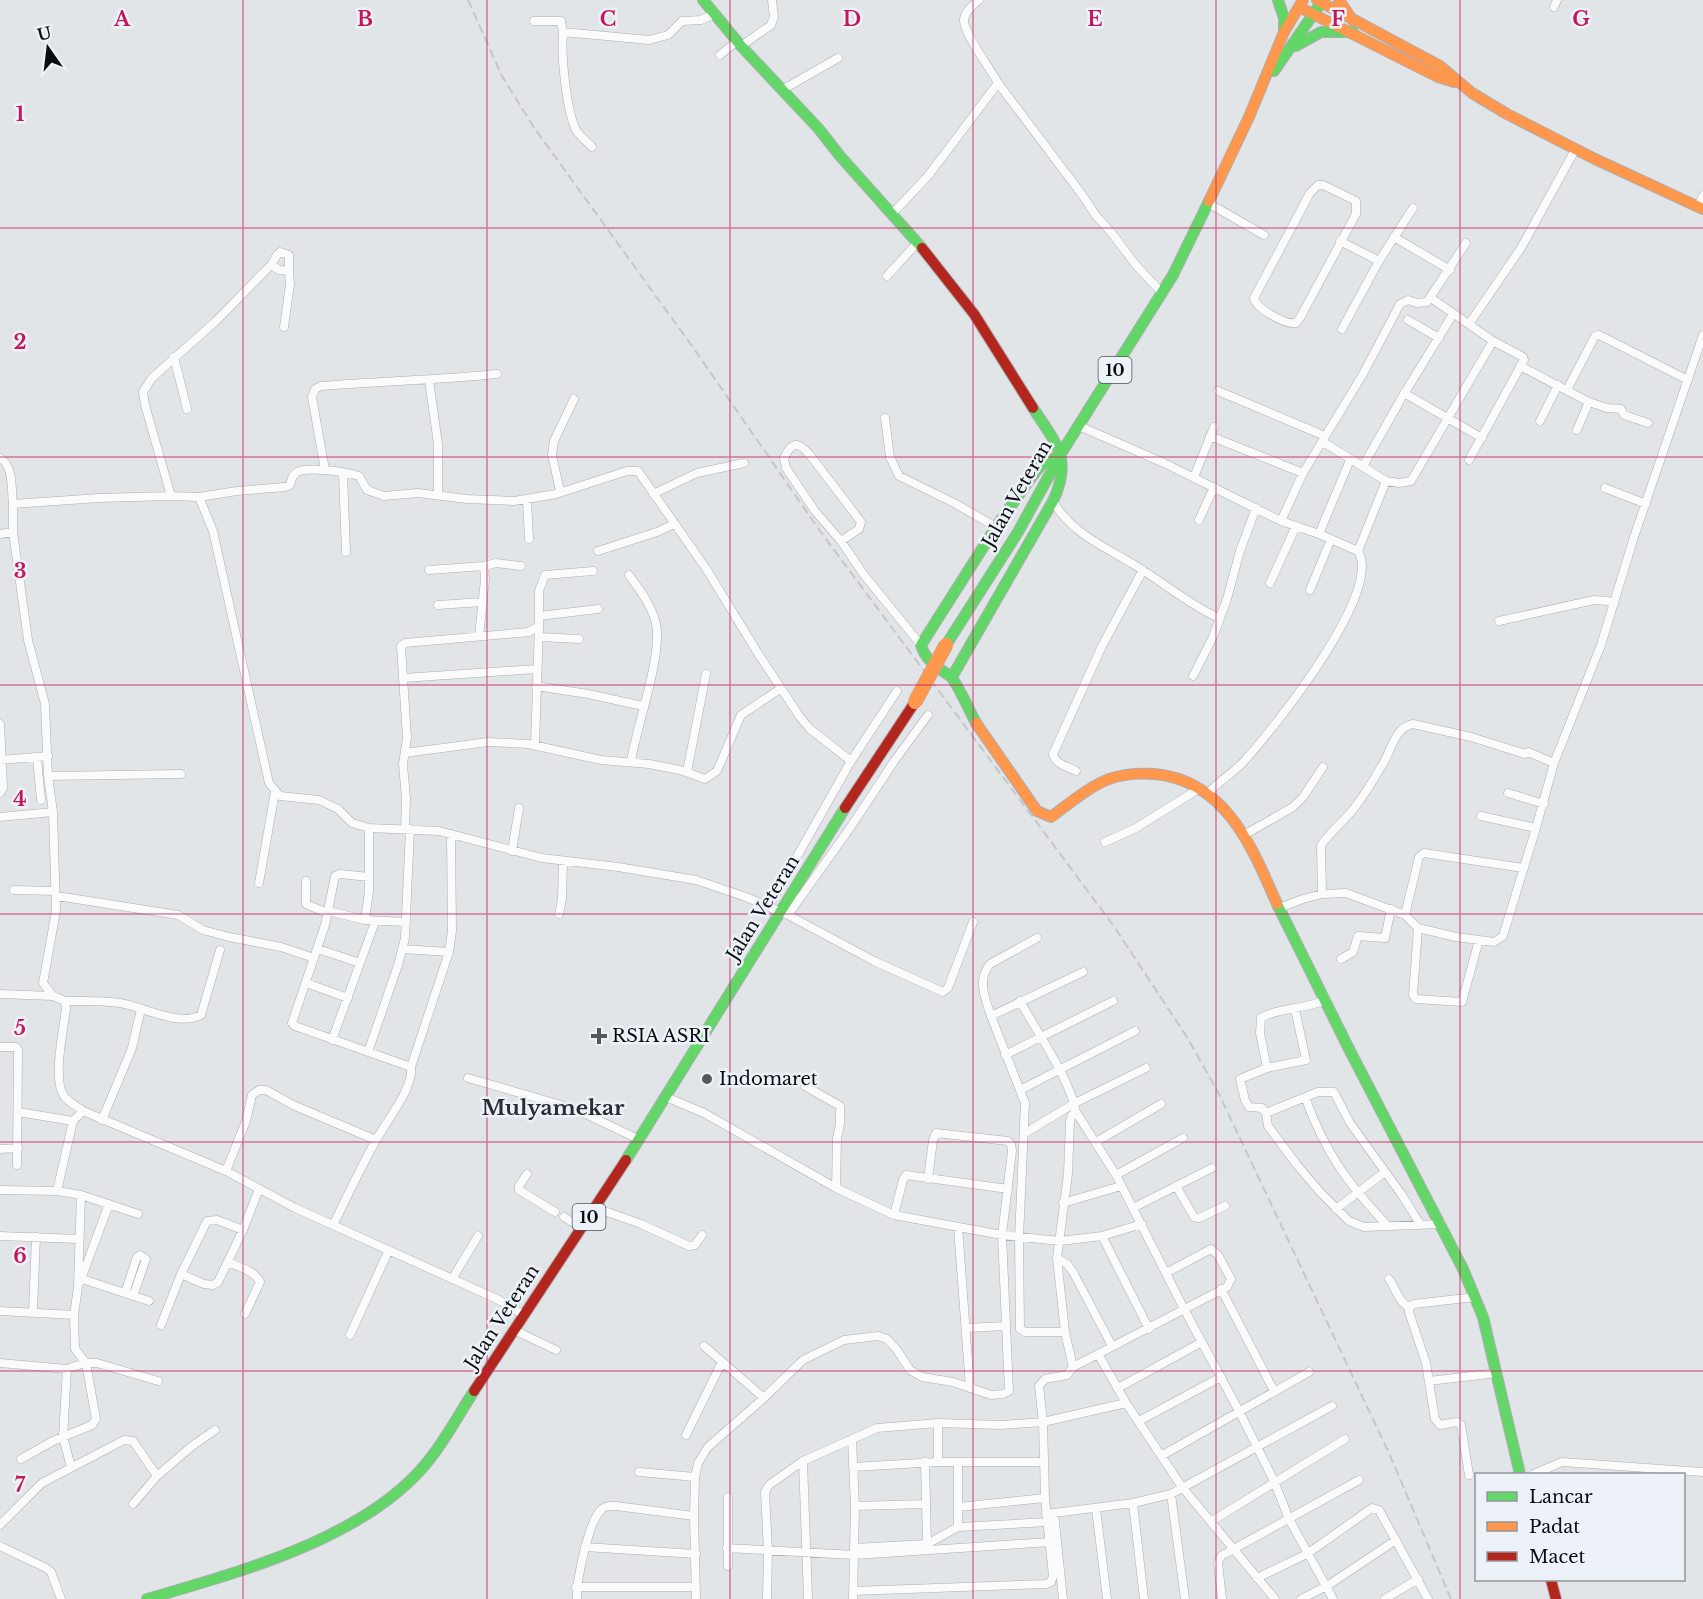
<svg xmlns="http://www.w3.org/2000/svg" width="1703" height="1599" viewBox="0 0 1703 1599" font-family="'Libre Baskerville',serif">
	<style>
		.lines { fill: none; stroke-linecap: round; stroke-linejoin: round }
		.street-casing { stroke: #acaeb1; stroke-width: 9 }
		.fast-casing { stroke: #acaeb1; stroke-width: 12 }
		.slow-casing { stroke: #acaeb1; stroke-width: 12 }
		.jam-casing { stroke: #acaeb1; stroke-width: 12 }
		.street { stroke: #fbfbfc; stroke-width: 8 }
		.fast { stroke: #63d668; stroke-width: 10 }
		.slow { stroke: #ff974d; stroke-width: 10 }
		.jam { stroke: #b3261e; stroke-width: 10 }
		.rail { stroke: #c5c6c7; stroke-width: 2; stroke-dasharray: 9 4.5; stroke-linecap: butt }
		.slow-bridge-casing { stroke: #acaeb1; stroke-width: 15; stroke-linecap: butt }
		.slow-bridge { stroke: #ff974d; stroke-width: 14 }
		.grid { fill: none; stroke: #c2185b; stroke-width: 1.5; stroke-opacity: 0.55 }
		.poi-dot { fill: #56585b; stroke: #edf1f8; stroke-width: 2 }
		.labels { text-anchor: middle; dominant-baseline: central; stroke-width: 5; stroke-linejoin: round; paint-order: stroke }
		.shield { fill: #edf1f8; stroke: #4f5155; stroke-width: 1.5 }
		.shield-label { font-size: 16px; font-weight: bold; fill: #0b0c0f }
		.street-label { font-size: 18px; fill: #0b0c0f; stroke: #edf1f8 }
		.poi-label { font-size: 18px; fill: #0b0c0f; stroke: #edf1f8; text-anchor: start }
		.quarter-label { font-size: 21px; font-weight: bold; fill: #292c31; stroke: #edf1f8 }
		.grid-label { font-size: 20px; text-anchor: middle; font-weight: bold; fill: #c2185b; stroke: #edf1f8; stroke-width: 5; stroke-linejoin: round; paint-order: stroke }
	</style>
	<rect width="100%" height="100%" fill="#e2e5e8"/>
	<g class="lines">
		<defs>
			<path id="street" d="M1554 7 1557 0
				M534 21H561L563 32 649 40 668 35 682 21 701 20 714 14
				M563 32C561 55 566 109 576 130 580 136 587 142 592 147
				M741 46 771 25 774 17 772 0
				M720 55 737 41
				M998 83 1083 196 1096 216 1111 232 1135 264 1162 293
				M782 90 838 58
				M1318 185H1323L1356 201V214L1300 318 1296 323C1286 325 1256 309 1254 298L1310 193Z
				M1208 203 1264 235
				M1698 207 1703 196
				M893 213 928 176 998 83C991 69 962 32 964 19 965 11 973 5 979 0
				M1394 237 1450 270
				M1340 241 1379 261
				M887 276 918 242
				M1431 298 1493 341 1523 357 1524 360 1469 460
				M1408 320 1439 338
				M1469 324 1521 248 1575 150
				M284 327 290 284 289 271
				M1342 329 1379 261 1413 208
				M174 357 187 409
				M1520 366 1589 402 1577 430
				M429 380 438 444V494
				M1567 390 1595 336 1599 335 1688 380
				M1218 391 1325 436
				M1404 393 1482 438
				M1589 402 1607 408 1621 409 1624 415 1648 423
				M885 418 890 457 899 476 954 503 996 527
				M1540 421 1558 385
				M1079 426 1164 463 1281 521 1319 534 1358 551C1384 591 1274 728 1246 759 1235 772 1220 780 1208 793
				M1210 436 1303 473
				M1323 442 1386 481 1399 483 1411 481 1493 341
				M0 458C14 466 11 489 13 504L99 498 171 496 199 497 213 531 269 783 280 796 319 800 338 809 352 823 369 828 439 831 542 858 618 867 696 880 746 897 788 915 874 961 943 992 948 988 973 922
				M1363 466 1401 399 1453 314
				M325 470 312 397 315 389 321 386C380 381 439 380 497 374
				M343 473 346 552
				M1194 477 1214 427
				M1605 488 1646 504
				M560 491 552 455 554 441 574 399
				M653 494 697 473 744 463
				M171 496 145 405 143 392 152 378 216 321 271 265 277 255 280 252 289 255V271L279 270 271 265
				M199 497 237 491 285 487 290 485C291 480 292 475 297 472 308 466 346 472 359 476L367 490 384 496 418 493 467 499 514 501 556 494 627 471H638L707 570 759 655 800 717 810 729 851 761
				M527 500 529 539
				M1053 501C1072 536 1113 550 1144 571 1169 587 1192 606 1219 618
				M13 504V532L28 640 45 704 48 776 53 812 56 911 43 983 53 996 65 1001 66 1008C64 1028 52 1079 64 1096 68 1102 77 1106 83 1111L226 1171 295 1208 497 1299 524 1315
				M1199 520 1214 487
				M1281 521 1303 473 1363 374 1400 304 1408 300 1417 303 1427 302 1466 243
				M0 534 13 532
				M1319 534 1350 460
				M841 541 859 529 861 522 810 455C797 441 793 441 784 458L786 468 815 511 841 541 864 575 921 645
				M598 551 657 532 674 524
				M1358 551 1386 481
				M484 566 496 563 521 566
				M429 570 484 566 485 579 479 636
				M629 575C639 589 650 603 655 620 665 650 636 727 631 762
				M1270 583 1296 526
				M1310 590 1331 539
				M438 605 483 602
				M539 616 598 609
				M1499 621 1594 600 1608 601 1614 604
				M539 637 579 639
				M1193 676 1213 637 1227 599 1240 551 1256 508
				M403 678 537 669
				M536 686 588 694 643 706
				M0 724 3 788 0 793
				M535 745 539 626
				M405 753 488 742 528 744 601 760 649 764 680 770 705 779 717 771 741 715 780 689
				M37 758 41 800
				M0 760 48 756
				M1076 771C1068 767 1055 764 1053 754L1102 646 1143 570
				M687 772 706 674
				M48 776 181 774
				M1508 793 1544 804
				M1481 816 1536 828
				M0 817 53 812
				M405 829 406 799 403 764 407 738 401 646 405 643 529 632 539 626V591L545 575 593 571
				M1244 835 1293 807 1303 797 1323 767
				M1105 842 1136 828 1200 788
				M512 851 519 808
				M369 877 340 874 335 876 325 925 292 1023 295 1026 411 1067 449 952 452 931 451 834
				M306 881V904L327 913
				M259 883 275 792
				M14 890 55 891
				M1322 894 1321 846C1324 838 1348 817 1355 807 1364 795 1373 781 1381 767 1391 753 1394 727 1413 724L1471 737 1525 754 1528 752 1554 763
				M57 896 178 915 203 930 229 937 281 947 314 958
				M769 906 851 761 897 691
				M1279 908 1303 899 1322 894 1346 893 1405 915 1418 928 1413 995 1416 999 1462 1002 1479 940
				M328 911 365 920 406 922
				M559 914 562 899 563 862
				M788 915 850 828 895 760 928 715
				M1405 915 1419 857 1424 853 1523 868
				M365 920 369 891V828
				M1418 928 1456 937 1494 942 1503 936 1536 828 1554 763 1601 645 1634 537 1703 335
				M1037 938 990 964C977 979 985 999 991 1016L1083 972
				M318 949 360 963
				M402 949 449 952
				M1341 959 1353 952 1358 936 1385 938 1391 909
				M306 983 348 998
				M0 994 53 996
				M65 1001C84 1001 101 1000 120 1003 145 1007 177 1027 201 1015L220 950
				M1020 1001C1038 1034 1069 1077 1076 1112L1116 1175 1184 1309 1239 1411 1274 1481 1289 1519 1333 1599
				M1295 1009 1306 1060 1267 1068 1240 1079 1245 1100 1249 1107 1262 1108 1266 1113 1268 1126 1297 1165 1320 1192 1349 1221 1364 1227 1441 1224
				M991 1016 1025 1103 1019 1238 1020 1329 1025 1332H1065
				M332 1040 375 922
				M0 1047H16L18 1050 17 1165
				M368 1052 398 965 405 938 410 829
				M1005 1055 1113 1001
				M1267 1068 1260 1033 1261 1018C1277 1008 1306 1009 1326 1000
				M468 1078 575 1109 638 1139
				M805 1086 840 1106V1124L837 1138 836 1188
				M1020 1090 1135 1031
				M666 1097 704 1113 836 1188 894 1215 1002 1235 1060 1241 1102 1236 1142 1224
				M1305 1097C1325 1152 1347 1183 1387 1225
				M18 1112 73 1121
				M1266 1113 1318 1092H1334L1350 1123 1402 1195 1420 1224
				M102 1120 132 1048 141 1009
				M1025 1133 1075 1103 1146 1068
				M1096 1142 1161 1104
				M0 1149 18 1148
				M226 1171 246 1121 252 1095 259 1090H266L293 1105 376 1140
				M527 1174 519 1186V1190L555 1212
				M1116 1175 1183 1138
				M1176 1186 1194 1217 1199 1218 1225 1206
				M0 1190 57 1191 81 1195 138 1214
				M57 1191 73 1121 83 1111
				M1063 1203 1121 1186
				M596 1208 641 1224 689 1246 695 1245 702 1235
				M1133 1208 1212 1168
				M1336 1209 1385 1172
				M894 1215 903 1180 906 1175 1008 1189
				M564 1217 581 1228
				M333 1225C347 1197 360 1169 375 1142 385 1123 414 1088 411 1067
				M958 1227 970 1388
				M243 1230 217 1220 207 1221 181 1274 204 1284 213 1285 218 1282 243 1230 259 1189
				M0 1236 79 1239
				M1102 1236 1149 1329
				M1057 1258 1067 1264 1073 1272 1112 1346
				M228 1262C239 1267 255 1271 260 1282L245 1314
				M82 1279 149 1301
				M452 1279 478 1236
				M1389 1279C1396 1288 1398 1302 1409 1307
				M80 1282 109 1204
				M1221 1289 1274 1391
				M125 1293 137 1257 140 1255 146 1259 133 1296
				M0 1311 74 1315
				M33 1311 36 1237
				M161 1325 181 1274
				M966 1328 1006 1326
				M514 1330 556 1350
				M350 1335 388 1252
				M704 1346 764 1398
				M1098 1354 1126 1403 1182 1487 1275 1599
				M0 1363 67 1369 63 1437 71 1467
				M72 1367 86 1363H97L158 1381
				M1073 1367 1065 1332 1057 1258 1068 1174 1070 1121 1072 1115 1076 1112
				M1429 1381 1497 1373
				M1118 1388 1202 1342
				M1139 1421 1221 1377
				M938 1423V1462
				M686 1435 722 1362
				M852 1439 855 1506 853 1599
				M1161 1456 1309 1372
				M21 1459 53 1441 92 1425 96 1419 86 1363 75 1349 74 1315 78 1287 81 1195
				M803 1461 808 1599
				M925 1462 927 1544
				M958 1462V1527
				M853 1467 938 1462H1043
				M639 1472 695 1477
				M1534 1474 1562 1462 1703 1472
				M1469 1475 1461 1425 1457 1422 1440 1425 1435 1419 1426 1363 1409 1312V1307L1414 1304 1475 1297
				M1171 1494 1185 1599
				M1133 1503 1144 1599
				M133 1504 157 1476
				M855 1506 926 1504
				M959 1507 1045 1498
				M1096 1509 1107 1599
				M1054 1513 1063 1599
				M1046 1514 1133 1503 1171 1494 1332 1406
				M1212 1521 1345 1439
				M0 1525 42 1483 124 1440 133 1441 157 1476 192 1446 215 1430
				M0 1546 46 1568 51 1572 61 1599
				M585 1547 696 1554
				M727 1548 854 1555 1050 1542
				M854 1548 927 1544 958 1527 1048 1522
				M728 1566V1497
				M1257 1578 1307 1554 1372 1508 1379 1510 1428 1599
				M576 1587H696
				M853 1591 1046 1584 1051 1582 1053 1576 1045 1498 1043 1422 1039 1386 1045 1379 1067 1375 1073 1367 1227 1287 1231 1279 1218 1255 1211 1249 1166 1273
				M577 1599C576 1582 589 1519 602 1509 606 1505 611 1506 616 1506L694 1516
				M696 1599 694 1516 695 1477 698 1463 708 1447 764 1398 803 1360 844 1340 878 1336 887 1339 897 1350 910 1370 922 1377 953 1382 991 1395 1003 1394 1009 1391 1002 1235 1012 1151 1011 1144 1008 1141 936 1133 933 1140 928 1179
				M767 1599 768 1550 765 1492 769 1485 803 1461 877 1428 938 1423 1001 1425 1043 1422 1126 1403
				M1222 1599 1218 1563 1221 1556 1359 1480
				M1301 1599 1327 1586 1396 1540
				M1385 1599 1418 1579"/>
			<path id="fast" d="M703 0 741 46 818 128 840 156 922 248
				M1278 0 1284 18V32
				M1296 46 1321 32H1353
				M1274 71 1323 0
				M946 645 1018 532 1062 452 1173 275 1209 201
				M952 677 1053 501C1073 458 1056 444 1033 408
				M976 723C971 714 956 680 950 676 938 668 925 660 921 645L996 527 1030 479 1042 464 1061 455
				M1277 904 1350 1051 1463 1269 1483 1317 1520 1474
				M626 1160 845 808
				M147 1599C239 1572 368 1538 429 1460 446 1439 459 1414 474 1391"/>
			<path id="slow" d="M1317 0 1440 66 1472 93 1507 114 1595 159 1703 209
				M1339 0 1353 21
				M1299 7 1438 77 1454 82
				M1209 201 1249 117 1284 32 1303 0
				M976 723 1037 811 1051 817C1069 804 1088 787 1109 779 1123 774 1140 773 1155 774 1226 781 1252 847 1277 904"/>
			<path id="jam" d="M922 248 974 314 1033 408
				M845 808 915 702
				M474 1391 626 1160
				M1551 1580 1556 1599"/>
		</defs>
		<use href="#street" class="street-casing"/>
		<use href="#fast" class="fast-casing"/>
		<use href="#slow" class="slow-casing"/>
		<use href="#jam" class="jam-casing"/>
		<use href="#street" class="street"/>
		<use href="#fast" class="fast"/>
		<use href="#slow" class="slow"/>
		<use href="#jam" class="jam"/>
		<path class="rail" d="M468 0 502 76 535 129 692 346 820 531 1113 925 1187 1037 1219 1094 1389 1453 1451 1599"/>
		<defs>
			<path id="slow-bridge" d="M915 702 946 645"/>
		</defs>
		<use href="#slow-bridge" class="slow-bridge-casing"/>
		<use href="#slow-bridge" class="slow-bridge"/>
	</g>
	<path class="grid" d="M243 0V1599M487 0V1599M730 0V1599M973 0V1599M1216 0V1599M1460 0V1599M0 228H1703M0 457H1703M0 685H1703M0 914H1703M0 1142H1703M0 1371H1703"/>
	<g class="poi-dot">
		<path d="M596 1027h6v6h6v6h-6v6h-6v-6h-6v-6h6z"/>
		<circle cx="707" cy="1079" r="6"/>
	</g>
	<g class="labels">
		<g class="shield">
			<rect x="1098.5" y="357" width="33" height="26" rx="4.5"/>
			<rect x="572.5" y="1204" width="33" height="26" rx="4.5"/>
		</g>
		<g class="shield-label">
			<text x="1115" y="370">10</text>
			<text x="589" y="1217">10</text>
		</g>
		<g class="street-label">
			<text transform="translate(1017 494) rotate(-60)">Jalan Veteran</text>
			<text transform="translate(763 908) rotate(-58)">Jalan Veteran</text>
			<text transform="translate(502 1317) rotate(-57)">Jalan Veteran</text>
		</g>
		<g class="poi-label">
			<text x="612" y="1036">RSIA ASRI</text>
			<text x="719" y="1079">Indomaret</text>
		</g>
		<g class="quarter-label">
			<text x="553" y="1108">Mulyamekar</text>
		</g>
	</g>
	<g class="grid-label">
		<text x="122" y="26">A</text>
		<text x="365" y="26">B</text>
		<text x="608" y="26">C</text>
		<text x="852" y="26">D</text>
		<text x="1095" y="26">E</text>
		<text x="1338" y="26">F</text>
		<text x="1581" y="26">G</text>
		<text x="20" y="121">1</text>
		<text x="20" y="349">2</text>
		<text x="20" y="578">3</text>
		<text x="20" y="806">4</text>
		<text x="20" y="1035">5</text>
		<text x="20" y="1263">6</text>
		<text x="20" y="1492">7</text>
	</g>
	<rect x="1475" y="1473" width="210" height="108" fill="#edf1f8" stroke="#93959b" stroke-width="1.5"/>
	<rect x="1487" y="1492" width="30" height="9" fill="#63d668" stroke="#93959b" stroke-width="1.5"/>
	<text x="1529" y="1503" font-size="18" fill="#0b0c0f">Lancar</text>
	<rect x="1487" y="1522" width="30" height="9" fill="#ff974d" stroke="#93959b" stroke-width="1.5"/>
	<text x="1529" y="1533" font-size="18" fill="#0b0c0f">Padat</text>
	<rect x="1487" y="1552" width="30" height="9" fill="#b3261e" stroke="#93959b" stroke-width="1.5"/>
	<text x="1529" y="1563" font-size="18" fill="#0b0c0f">Macet</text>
	<g transform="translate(48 48) rotate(346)" stroke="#edf1f8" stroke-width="4.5" paint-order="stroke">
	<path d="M0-4.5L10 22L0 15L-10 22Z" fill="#0b0c0f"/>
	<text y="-9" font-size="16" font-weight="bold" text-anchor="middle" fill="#0b0c0f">U</text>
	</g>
</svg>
